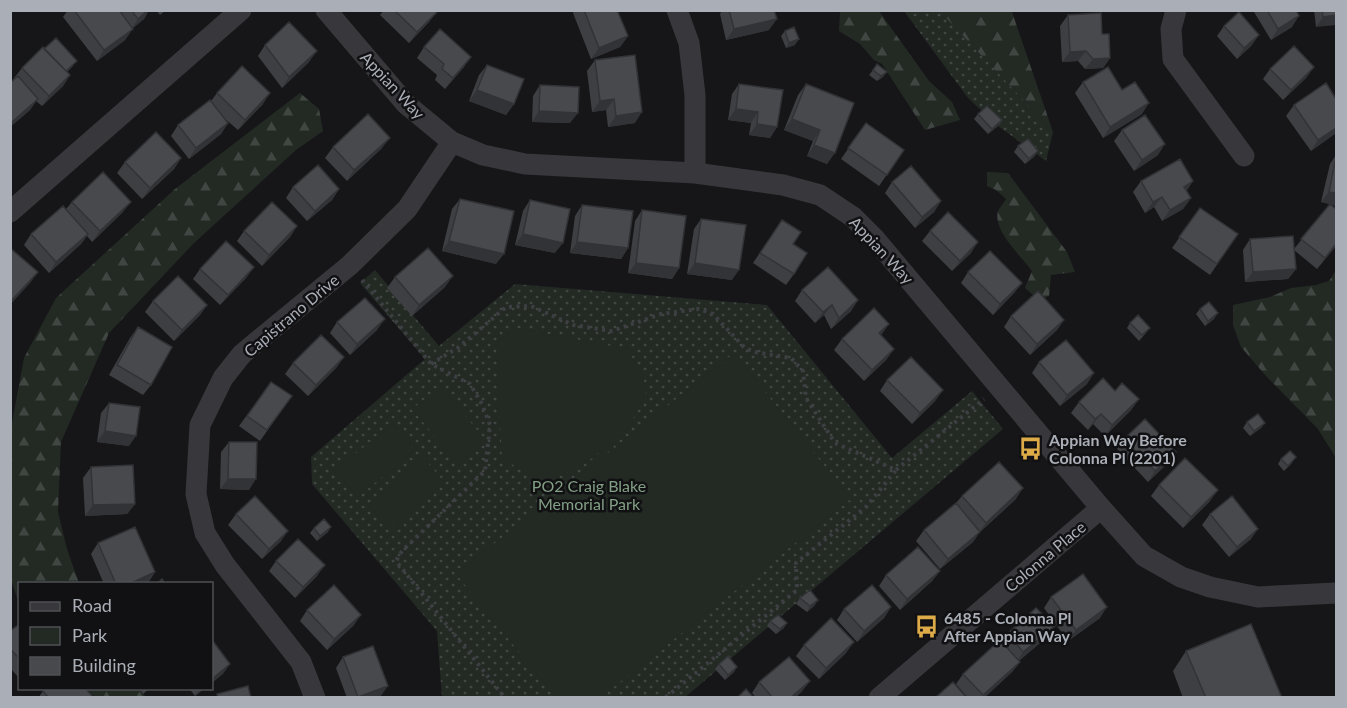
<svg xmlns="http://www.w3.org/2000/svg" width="1347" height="708" viewBox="0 0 1347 708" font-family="Lato,sans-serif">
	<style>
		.green { fill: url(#green-dots) }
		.forest { fill: url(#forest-firs) }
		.pitch { fill: #232a24 }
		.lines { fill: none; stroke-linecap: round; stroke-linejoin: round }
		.path { stroke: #3e3f43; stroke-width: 4; stroke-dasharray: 3 4.5; stroke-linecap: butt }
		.minor { stroke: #38383c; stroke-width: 21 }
		.wall { fill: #3e3f42 }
		.shaded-wall { fill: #323336 }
		.building { fill: #48494d; stroke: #323336; stroke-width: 1.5 }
		.labels { text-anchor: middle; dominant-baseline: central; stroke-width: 5; stroke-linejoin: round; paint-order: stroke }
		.street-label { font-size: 16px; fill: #aaaeb6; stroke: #111113 }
		.poi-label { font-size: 16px; font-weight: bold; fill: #aaaeb6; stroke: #111113; text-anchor: start }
		.park-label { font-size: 16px; fill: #839f85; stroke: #111113 }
	</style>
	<defs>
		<pattern id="green-dots" width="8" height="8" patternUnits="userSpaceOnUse" patternTransform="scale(1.5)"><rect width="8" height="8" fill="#232a24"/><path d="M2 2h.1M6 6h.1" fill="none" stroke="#404642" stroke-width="1.8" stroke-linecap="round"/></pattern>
		<pattern id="forest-firs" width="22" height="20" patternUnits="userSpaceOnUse" patternTransform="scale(1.5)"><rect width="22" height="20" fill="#232a24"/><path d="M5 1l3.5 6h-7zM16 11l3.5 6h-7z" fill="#404642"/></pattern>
	</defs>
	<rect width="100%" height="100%" fill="#161618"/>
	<path class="green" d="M904 11H942L1053 132 1046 161 998 126 968 98Z
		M375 270 439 346 515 284 767 305 892 458 972 391 1003 429 684 698 442 697 437 631 312 484 311 457 425 359 360 283Z"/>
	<path class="forest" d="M844 11H879L929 81 952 102 960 120 925 130 882 64 874 60 860 44 839 31 840 12Z
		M940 11H1019L1012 12 1053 132Z
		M300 93 319 109 323 131 296 150 194 243 109 333 61 442 58 512 67 549 79 583 20 584 19 604 10 577 11 428 24 358 56 298 175 189Z
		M987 172 1008 173 1067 252 1075 272 1051 275 1049 296 1039 300 1025 288 1032 271C1022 257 992 230 998 211 1000 207 1004 203 1006 199L996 190 987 186Z
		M1336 270V458L1318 429 1266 376 1241 347 1233 325V305L1270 297 1291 288 1316 285 1329 281Z
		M87 689H139L146 697H95Z"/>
	<path class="pitch" d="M516 328 628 349 648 389 628 429 581 467 541 482 502 458 496 343Z
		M734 353 851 499 601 697H555L456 574Z
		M441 386 486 441 458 464 412 409Z
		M392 424 415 450 358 497 334 471Z
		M423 457 445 483 389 530 367 506Z"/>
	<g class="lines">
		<path class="path" d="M362 280 431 364 470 384 482 404 490 425 485 471 402 551 396 561 505 698
			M431 364 459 347 506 307 531 306 573 325 612 331 661 314 699 309 713 314 745 348 755 352 791 358 803 371 806 398 835 443 896 470 866 507 796 563 797 590 665 698
			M896 470 984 399"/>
		<path class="minor" d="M326 10 406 104 452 142 483 155 525 164 695 173 783 185 820 195 853 217 875 239 1101 508 1144 556 1181 577 1210 587 1258 597 1336 593
			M677 10 689 43 695 95V173
			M1176 10 1171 29 1173 59 1244 156
			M10 212 241 10
			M315 698 301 662 225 565 205 533 196 494 200 425 223 378 242 354 350 265 407 209 452 142
			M879 698 1101 508"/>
	</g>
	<path class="wall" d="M68 10H149L144 19 132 28 125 40 97 61 63 17Z
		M156 10H166L160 15Z
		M384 10H436L429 22 409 43 380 15Z
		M574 10H617L628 36 620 47 591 59 573 13Z
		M722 10H774L769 30 726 40 720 14Z
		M1256 10H1296L1292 27 1271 40 1254 12Z
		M1314 10H1336L1316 27Z
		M1068 15 1102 34 1110 58 1103 68 1085 69 1078 61 1062 62 1060 26Z
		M1224 26 1259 35 1251 46 1237 59 1217 36Z
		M785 31 795 45 786 48 781 36Z
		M265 45 309 62 282 88 258 56Z
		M424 47 464 67 445 89 435 80 437 75 417 58Z
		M595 60 635 123 608 127 606 110 592 112 587 71Z
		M487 65 514 104 506 115 469 101 479 75Z
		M73 66 67 72 70 75 63 86 42 106 36 101 30 110 10 127V83L22 68Z
		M1314 67 1306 78 1283 100 1263 79 1270 69Z
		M873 70 883 77 877 81 869 75Z
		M1083 82 1122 90 1142 114 1103 138 1075 93Z
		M739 84 777 127 770 138 749 135 751 123 728 120 732 94Z
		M806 84 854 103 827 164 807 156 813 141 784 130 798 95Z
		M540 85 570 123 532 122 533 96Z
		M217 93 263 104 238 130 224 118 228 123 221 134 189 159 171 136 178 125 211 101Z
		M1294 105 1336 133 1311 151 1286 116Z
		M978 114 998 126 988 134 974 119Z
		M866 123 904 150 879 186 841 159Z
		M1122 130 1158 155 1134 171 1114 141Z
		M1018 146 1038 151 1034 157 1025 164 1014 152Z
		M333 147 382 148 347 181 325 158Z
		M1336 155V206L1331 204 1336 246 1317 269 1294 250 1296 269 1288 279 1245 282 1243 250 1250 239 1294 249 1330 204 1321 202 1330 164Z
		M181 158 174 169 142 199 117 173 125 162Z
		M1141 181H1193L1186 191 1191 198 1183 209 1162 221 1154 207 1145 213 1133 192Z
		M892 182 941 201 934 212 915 228 885 193Z
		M293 187 339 189 332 200 307 221 286 198Z
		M460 199 496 264 442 251 452 209Z
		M530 200 555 253 515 245 523 211Z
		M72 202 123 212 92 242 87 236 81 244 49 273 24 245 31 234 66 209Z
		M582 205 628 248 621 259 570 253 575 216Z
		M1200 208 1238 234 1210 275 1172 248Z
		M642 210 679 268 672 279 628 273 635 221Z
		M701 219 732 280 687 274 694 229Z
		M782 220 793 244 794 274 786 285 753 263Z
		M297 226 290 237 262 266 237 241 244 231Z
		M930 231 971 253 952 271 922 241Z
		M254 267 246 278 220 305 193 279 200 269Z
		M968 272 1022 283 1014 293 993 315 961 283Z
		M395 277 445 287 412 316 387 288Z
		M802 290 858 300 851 311 831 329 824 315 815 323 795 301Z
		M153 301 207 305 200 315 174 341 145 312Z
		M1200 309 1214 319 1205 326 1196 314Z
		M1011 316 1064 320 1057 330 1030 355 1004 327Z
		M337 322 377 330 350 355 330 333Z
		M1130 323 1150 328 1146 333 1139 341 1127 328Z
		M138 327 151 385 143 395 109 375 130 338Z
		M880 335 894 349 886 360 864 381 834 350 842 339Z
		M344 357 336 368 308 396 285 374 293 363Z
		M1039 362 1087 384 1060 406 1032 373Z
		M887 380 943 390 935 401 912 424 880 391Z
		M271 382 292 396 260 441 239 426Z
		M1115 391 1139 399 1131 410 1105 436 1093 424 1088 430 1071 413 1079 402Z
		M109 403 129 446 97 442 101 413Z
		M1247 422 1265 423 1261 428 1250 436 1243 428Z
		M1124 439 1169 462 1148 482 1117 449Z
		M229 442 249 490 220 489 221 452Z
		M1281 459 1292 463 1284 471 1278 464Z
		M91 467 135 504 127 514 85 516 83 478Z
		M1159 485 1210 501 1183 528 1151 496Z
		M962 496 1016 499 979 533 973 542 940 569 916 541 924 530 956 503Z
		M236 514 281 541 262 559 228 525Z
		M1210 514 1251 539 1229 557 1202 525Z
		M314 528 328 532 317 541 310 533Z
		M98 543 155 572 148 583 146 584H104L91 554Z
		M276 561 317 576 295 598 269 571Z
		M940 571 932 581 900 610 879 586 886 575Z
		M1051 597 1100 618 1068 641 1044 608Z
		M800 598 818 600 814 606 807 612 796 604Z
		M891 607 884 618 857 642 837 620 844 609Z
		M307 610 354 625 327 650 300 621Z
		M770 621 784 628 776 634 767 626Z
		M20 624V679L10 668V631Z
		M1008 633 1047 637 1019 661 1020 662 1012 672 984 698H968L956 684 963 674 1002 642Z
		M804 645 846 653 819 679 796 656Z
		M1186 651 1282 698H1183L1173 671Z
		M343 657 380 697 378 698H347L336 668Z
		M719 664 737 667 734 672 725 680 715 669Z
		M810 681 802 691 795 698H756L752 693 759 682Z
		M139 688H150L143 694Z
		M189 688H205L195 696Z
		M43 691 94 698H38Z"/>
	<path class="shaded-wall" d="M148 10H149L144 19 131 30 138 19Z
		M437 12 429 22 409 43 417 32Z
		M1336 15V25L1316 27 1323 17Z
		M1299 16 1292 27 1271 40 1278 29Z
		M777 19 769 30 726 40 734 29Z
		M133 29 125 40 97 61 104 50Z
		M1259 35 1251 46 1237 59 1244 48Z
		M628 36 620 47 591 59 599 48Z
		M799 39 795 45 786 48 789 43Z
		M317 51 309 62 282 88 289 77Z
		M1086 51 1078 61 1062 62 1070 52Z
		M471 57 464 67 445 89 453 78Z
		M1110 58 1103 68 1085 69 1093 59Z
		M1314 67 1306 78 1283 100 1291 90Z
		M887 72 883 77 877 81 881 76Z
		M70 75 63 86 42 106 49 96Z
		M477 90 514 104 506 115 469 101Z
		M270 93 263 104 238 130 245 120Z
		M38 99 30 110 10 127V124L12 122Z
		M614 99 606 110 592 112 600 101Z
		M1149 103 1142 114 1103 138 1110 127Z
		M736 109 758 112 751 123 728 120Z
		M539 111 578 113 570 123 532 122Z
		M642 112 635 123 608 127 616 116Z
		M792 119 820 130 813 141 784 130Z
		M1002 120 998 126 988 134 992 129Z
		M228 123 221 134 189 159 196 148Z
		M757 124 777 127 770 138 749 135Z
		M1336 128V133L1311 151 1318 140Z
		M390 138 382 148 347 181 354 170Z
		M1165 144 1158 155 1134 171 1142 160Z
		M814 145 835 153 827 164 807 156Z
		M1038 151 1034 157 1025 164 1029 159Z
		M181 158 174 169 142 199 150 188Z
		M1193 181 1186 192 1184 187Z
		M339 189 332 200 307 221 315 211Z
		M1329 192 1336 193V206L1321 202Z
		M1162 197 1154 207 1145 213 1153 202Z
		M1191 198 1183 209 1162 221 1170 210Z
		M941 201 934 212 915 228 922 217Z
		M131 202 123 212 92 242 100 231Z
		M297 226 290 237 262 266 269 255Z
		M88 234 81 244 49 273 56 262Z
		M523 234 563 243 555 253 515 245Z
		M449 241 504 254 496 264 442 251Z
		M577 242 628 248 621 259 570 253Z
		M978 242 971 253 952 271 960 261Z
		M1336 244V246L1317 269 1325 258Z
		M636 263 679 268 672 279 628 273Z
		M695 263 739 270 732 280 687 274Z
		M254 267 246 278 220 305 228 295Z
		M1296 269 1288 279 1245 282 1253 272Z
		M38 272 30 283 10 305V302Z
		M453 276 445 287 412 316 419 305Z
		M1022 283 1014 293 993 315 1000 304Z
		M858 300 851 311 831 329 839 318Z
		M207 305 200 315 174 341 182 330Z
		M832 305 824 315 815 323 823 312Z
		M1218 313 1214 319 1205 326 1208 321Z
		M385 319 377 330 350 355 357 344Z
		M1064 320 1057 330 1030 355 1037 344Z
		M889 324 882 334 871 344 879 333Z
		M894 349 886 360 864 381 872 370Z
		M344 357 336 368 308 396 316 385Z
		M1094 373 1087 384 1060 406 1067 395Z
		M943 390 935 401 912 424 920 413Z
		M1139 399 1131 410 1105 436 1112 425Z
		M1101 414 1093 424 1088 430 1095 419Z
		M1265 423 1261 428 1250 436 1254 431Z
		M105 431 136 436 129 446 97 442Z
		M1176 452 1169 462 1148 482 1155 471Z
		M228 479H256L249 490 220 489Z
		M1023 488 1016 499 979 533 973 542 940 569 948 559 979 532 986 523Z
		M1218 490 1210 501 1183 528 1191 517Z
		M135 504 127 514 85 516 93 505Z
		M331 527 328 532 317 541 320 536Z
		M1258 529 1251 539 1229 557 1237 547Z
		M288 531 281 541 262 559 269 549Z
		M325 565 317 576 295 598 303 587Z
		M940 571 932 581 900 610 907 599Z
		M155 572 148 583 146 584H129Z
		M818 600 814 606 807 612 810 606Z
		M891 607 884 618 857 642 864 631Z
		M1107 607 1100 618 1068 641 1076 630Z
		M361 615 354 625 327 650 334 639Z
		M787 623 784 628 776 634 780 629Z
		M1055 626 1047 637 1016 663 1023 652Z
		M854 642 846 653 819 679 826 668Z
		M1020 662 1012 672 984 698H981Z
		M230 664 223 674 212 683V679Z
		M737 667 734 672 725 680 728 675Z
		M810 681 802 691 795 698H790Z
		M388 686 380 697 378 698H358Z
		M201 688H205L195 696Z"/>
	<path class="building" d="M74 10H119L133 29 104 50Z
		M131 10H148L138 19Z
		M394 10H436L437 12 417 32Z
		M584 10H617L628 36 599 48Z
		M729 10H774L777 19 734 29Z
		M1267 10H1296L1299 16 1278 29Z
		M1322 10H1336V15L1323 17Z
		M1239 12 1259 35 1244 48 1224 26Z
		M1101 13 1102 34H1109L1110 58 1093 59 1086 51 1070 52 1068 15Z
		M289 22 317 51 289 77 265 45Z
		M794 27 799 39 789 43 785 31Z
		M440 29 471 57 453 78 442 69 444 64 424 47Z
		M56 38 77 61 66 71 44 49Z
		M1294 46 1314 67 1291 90 1270 69Z
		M43 47 70 75 49 96 22 68Z
		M635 55 642 112 616 116 614 99 600 101 595 60Z
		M877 64 887 72 881 76 873 70Z
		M487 65 524 79 514 104 477 90Z
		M242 66 270 93 245 120 217 93Z
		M1108 67 1122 90 1135 82 1149 103 1110 127 1083 82Z
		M18 76 38 99 12 122 10 120V83Z
		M1326 83 1336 99V128L1318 140 1294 105Z
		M739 84 783 90 777 127 757 124 758 112 736 109Z
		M806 84 854 103 835 153 814 145 820 130 792 119Z
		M540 85 579 87 578 113 539 111Z
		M210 100 228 123 196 148 178 125Z
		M987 106 1002 120 992 129 978 114Z
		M368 114 390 138 354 170 333 147Z
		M1145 115 1165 144 1142 160 1122 130Z
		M866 123 904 150 887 175 848 148Z
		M156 132 181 158 150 188 125 162Z
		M1028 139 1038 151 1029 159 1018 146Z
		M1336 157V193L1329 192Z
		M1180 159 1193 181 1184 187 1191 198 1170 210 1162 197 1153 202 1141 181Z
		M318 165 339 189 315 211 293 187Z
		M911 166 941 201 922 217 892 182Z
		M103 172 131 202 100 231 72 202Z
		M460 199 514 211 504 254 449 241Z
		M530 200 570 209 563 243 523 234Z
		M272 202 297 226 269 255 244 231Z
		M1330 204 1336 209V244L1325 258 1301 239Z
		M582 205 633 211 628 248 577 242Z
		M63 206 88 234 56 262 31 234Z
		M1200 208 1238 234 1217 264 1179 237Z
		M642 210 686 216 679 268 636 263Z
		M948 212 978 242 960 261 930 231Z
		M701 219 746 225 739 270 695 263Z
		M782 220 801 232 793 244 807 253 794 274 760 253Z
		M1293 236 1296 269 1253 272 1250 239Z
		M226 241 254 267 228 295 200 269Z
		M10 248 38 272 10 302Z
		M428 248 453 276 419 305 395 277Z
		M990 251 1022 283 1000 304 968 272Z
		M828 267 858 300 839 318 832 305 823 312 802 290Z
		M178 276 207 305 182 330 153 301Z
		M1038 291 1064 320 1037 344 1011 316Z
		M365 298 385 319 357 344 337 322Z
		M1209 302 1218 313 1208 321 1200 309Z
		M874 308 889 324 879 333 894 349 872 370 842 339Z
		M1138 315 1150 328 1142 335 1130 323Z
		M138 327 172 347 151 385 117 365Z
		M321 335 344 357 316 385 293 363Z
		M1066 340 1094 373 1067 395 1039 362Z
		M911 357 943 390 920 413 887 380Z
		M1103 378 1115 391 1122 383 1139 399 1112 425 1101 414 1095 419 1079 402Z
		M271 382 292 396 267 430 247 416Z
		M109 403 140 407 136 436 105 431Z
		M1258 414 1265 423 1254 431 1247 422Z
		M1145 419 1176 452 1155 471 1124 439Z
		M229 442H257L256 479H228Z
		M1290 451 1296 457 1288 466 1281 459Z
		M1185 458 1218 490 1191 517 1159 485Z
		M999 462 1023 488 986 523 962 496Z
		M133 465 135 504 93 505 91 467Z
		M255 496 288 531 269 549 236 514Z
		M1232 496 1258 529 1237 547 1210 514Z
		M956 503 980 532 948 559 924 530Z
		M324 519 331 527 320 536 314 528Z
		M135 527 155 572 129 584H116L98 543Z
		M298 539 325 565 303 587 276 561Z
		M918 547 940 571 907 599 886 575Z
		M1083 574 1107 607 1076 630 1051 597Z
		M162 579 165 584H157Z
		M334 585 361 615 334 639 307 610Z
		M872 585 891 607 864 631 844 609Z
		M810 590 818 600 810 606 800 598Z
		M1036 608 1055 626 1023 652 1008 633Z
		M778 615 787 623 780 629 770 621Z
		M831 618 854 642 826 668 804 645Z
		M20 624V659L10 649V631Z
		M1251 624 1282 698H1206L1186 651Z
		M212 640 230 664 212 679Z
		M1000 640 1020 662 983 695 963 674Z
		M373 646 388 686 358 697 343 657Z
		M728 656 737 667 728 675 719 664Z
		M789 657 810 681 790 698H773L759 682Z
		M953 682 967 698H935Z
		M248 686 251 698H218L217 694Z
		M45 688H85L94 698H49L43 691Z
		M746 689 754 698H737Z"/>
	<defs>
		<symbol id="bus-bare" viewBox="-9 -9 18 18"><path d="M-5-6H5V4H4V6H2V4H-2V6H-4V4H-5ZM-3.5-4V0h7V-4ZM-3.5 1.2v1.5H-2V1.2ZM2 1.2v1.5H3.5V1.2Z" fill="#deab49" stroke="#111113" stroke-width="2.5" paint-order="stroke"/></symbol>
	</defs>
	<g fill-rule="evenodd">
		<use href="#bus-bare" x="1014" y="432" width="33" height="33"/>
		<use href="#bus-bare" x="910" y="610" width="33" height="33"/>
	</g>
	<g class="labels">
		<g class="street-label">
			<text transform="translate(393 85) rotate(47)">Appian Way</text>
			<text transform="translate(882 250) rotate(47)">Appian Way</text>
			<text transform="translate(291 315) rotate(-40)">Capistrano Drive</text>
			<text transform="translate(1045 556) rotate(-40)">Colonna Place</text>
		</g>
		<g class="poi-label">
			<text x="1049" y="439">Appian Way Before<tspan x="1049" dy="18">Colonna Pl (2201)</tspan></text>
			<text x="944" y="617">6485 - Colonna Pl<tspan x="944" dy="18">After Appian Way</tspan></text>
		</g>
		<g class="park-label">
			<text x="589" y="485">PO2 Craig Blake<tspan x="589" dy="18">Memorial Park</tspan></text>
		</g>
	</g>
	<rect width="1347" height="708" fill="none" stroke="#aaaeb6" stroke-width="24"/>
	<rect x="18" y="582" width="195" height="108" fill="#111113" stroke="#4e5054" stroke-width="1.5"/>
	<rect x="30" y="602" width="30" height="9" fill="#38383c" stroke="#4e5054" stroke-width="1.5"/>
	<text x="72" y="612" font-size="18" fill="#aaaeb6">Road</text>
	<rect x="30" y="627" width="30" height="18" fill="#232a24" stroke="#4e5054" stroke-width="1.5"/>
	<text x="72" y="642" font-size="18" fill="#aaaeb6">Park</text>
	<rect x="30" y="657" width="30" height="18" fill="#48494d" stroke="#4e5054" stroke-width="1.5"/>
	<text x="72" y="672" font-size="18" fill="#aaaeb6">Building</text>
</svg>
